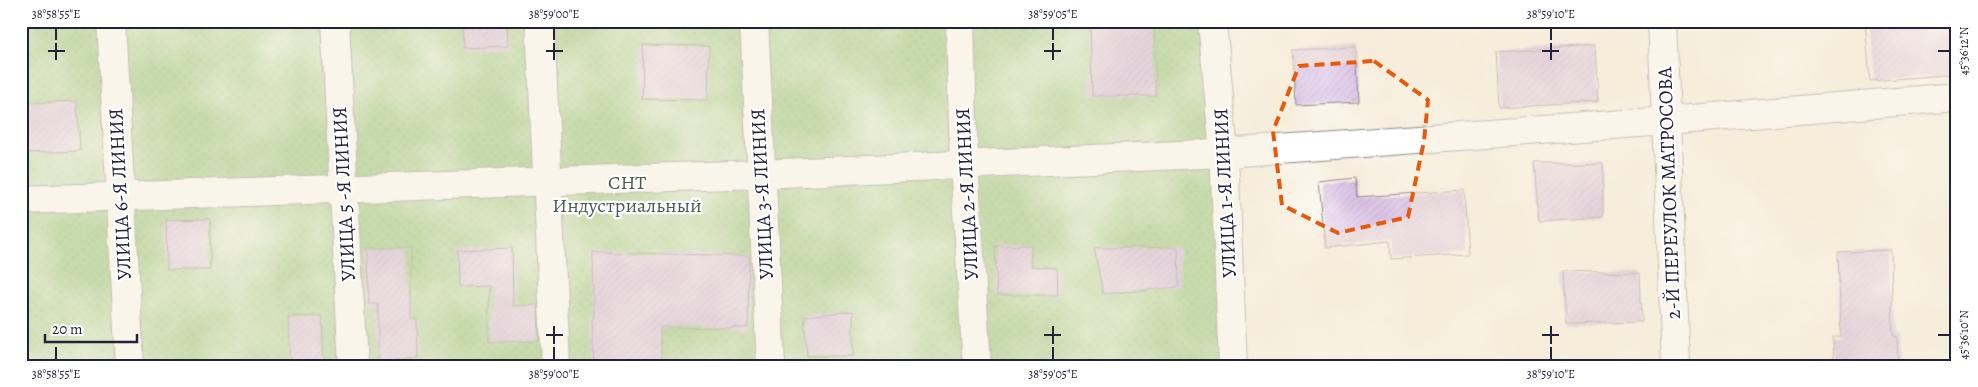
<svg xmlns="http://www.w3.org/2000/svg" width="1978" height="387" viewBox="0 0 1978 387" font-family="Alegreya,serif">
	<style>
		.park { fill: url(#park-dots); stroke: #5a7459 }
		.building { fill: url(#building-hatch) }
		.lines { fill: none; stroke-linecap: round; stroke-linejoin: round }
		.minor-casing { stroke: #8c878a; stroke-width: 30 }
		.minor { stroke: #fff; stroke-width: 28 }
		.marked { fill: none; stroke: #e8590c; stroke-width: 4; stroke-dasharray: 10 6; stroke-linejoin: round }
		.ticks { fill: none; stroke: #22223b; stroke-width: 2 }
		.labels { text-anchor: middle; dominant-baseline: central; stroke-width: 4.5; stroke-linejoin: round; paint-order: stroke }
		.park-label { font-size: 20px; fill: #495b50; stroke: #fff }
		.street-label { font-size: 20px; fill: #22223b; stroke: #fff }
		.neatline { fill: none; stroke: #22223b; stroke-width: 2 }
		.ticks-label { font-size: 12px; text-anchor: middle; fill: #22223b }
	</style>
	<defs>
		<pattern id="park-dots" width="8" height="8" patternUnits="userSpaceOnUse" patternTransform="scale(1.25)"><rect width="8" height="8" fill="#91c677"/><path d="M2 2h.1M6 6h.1" fill="none" stroke="#76a063" stroke-width="1.8" stroke-linecap="round"/></pattern>
		<pattern id="building-hatch" width="6" height="6" patternUnits="userSpaceOnUse" patternTransform="scale(1.25)"><rect width="6" height="6" fill="#d4b6e1"/><path d="M-1 1l2-2M0 6l6-6M5 7l2-2" fill="none" stroke="#b69cc2"/></pattern>
	</defs>
	<rect width="100%" height="100%" fill="#fff"/>
	<filter id="ink" filterUnits="userSpaceOnUse"><feTurbulence type="fractalNoise" baseFrequency=".02" numOctaves="2"/><feDisplacementMap in="SourceGraphic" scale="10" xChannelSelector="R" yChannelSelector="G"/><feConvolveMatrix kernelMatrix="1 2 1 2 8 2 1 2 1" color-interpolation-filters="sRGB"/></filter>
	<filter id="wash" filterUnits="userSpaceOnUse"><feTurbulence type="fractalNoise" baseFrequency=".0096" numOctaves="4" result="noise"/><feDisplacementMap in="SourceGraphic" scale="20" xChannelSelector="R" yChannelSelector="G"/><feGaussianBlur stdDeviation="1.12" result="paint"/><feColorMatrix in="noise" values="0 0 0 0 0 0 0 0 0 0 0 0 0 0 0 0 0 1.4 0 .05"/><feComposite in="paint" operator="in"/></filter>
	<g filter="url(#wash)">
		<rect width="100%" height="100%" fill="#f5ecd9"/>
		<path class="park" d="M21 21H1225L1242 366H21Z"/>
		<g id="blocks">
			<path class="building" d="M462 21H507L508 46 463 48Z
				M1090 21H1154L1156 96H1092Z
				M1865 21H1957V74L1870 81Z
				M643 45 709 46 708 100 642 99Z
				M1595 46 1598 102 1499 108 1496 52Z
				M1356 47 1359 102 1296 105 1293 50Z
				M77 101 80 151 25 153 23 103Z
				M1534 163H1603V217L1539 221Z
				M1355 178 1357 197 1464 190 1468 254 1391 259 1390 241 1325 248 1319 182Z
				M210 219V270H167L166 220Z
				M1031 245V266L1057 268 1058 295H997L995 246Z
				M1178 247 1179 287 1103 294 1094 248Z
				M368 248H411V319H417L418 358 378 363V304H369Z
				M512 248 513 306 538 305 539 341 489 342V286L458 287 457 250Z
				M1891 250 1893 336H1897L1898 366H1834L1833 337H1841L1838 252Z
				M593 252 749 256 748 328 660 327 662 366H594L592 317H594Z
				M1563 271 1640 273 1642 322 1566 324Z
				M853 311V356H807L804 316Z
				M322 316 324 362 290 364 288 317Z"/>
		</g>
	</g>
	<g filter="url(#ink)">
		<use href="#blocks" fill-opacity="0" stroke="#8c878a" stroke-width="1"/>
		<g class="lines">
			<defs>
				<path id="minor" d="M111 21 130 366
					M335 21 353 366
					M540 21 556 366
					M754 21 771 366
					M960 21 964 164 977 366
					M1212 21 1224 153 1233 366
					M1662 21 1676 366
					M21 200 760 174 1224 153 1667 121 1957 97"/>
			</defs>
			<use href="#minor" class="minor-casing"/>
			<use href="#minor" class="minor"/>
		</g>
	</g>
	<path d="M0 0H1978V387H0ZM1374 61 1428 100 1424 141 1408 217 1338 233 1282 205 1273 131 1299 66Z" fill="#f5ecd9" fill-opacity=".55" fill-rule="evenodd"/>
	<path class="marked" d="M1374 61 1428 100 1424 141 1408 217 1338 233 1282 205 1273 131 1299 66Z"/>
	<path class="ticks" d="M56 28V40M554 28V40M1053 28V40M1551 28V40M56 43V60M554 43V60M1053 43V60M1551 43V60M48 51H65M546 51H563M1044 51H1061M1542 51H1559M1938 51H1950M554 326V344M1053 326V344M1551 326V344M546 335H563M1044 335H1061M1542 335H1559M1938 335H1950M56 347V360M554 347V360M1053 347V360M1551 347V360"/>
	<g class="labels">
		<g class="park-label">
			<text x="627" y="182">СНТ<tspan x="627" dy="23">Индустриальный</tspan></text>
		</g>
		<g class="street-label">
			<text transform="translate(1225 193) rotate(-93)">УЛИЦА 1-Я ЛИНИЯ</text>
			<text transform="translate(1669 193) rotate(-92)">2-Й ПЕРЕУЛОК МАТРОСОВА</text>
			<text transform="translate(120 194) rotate(-93)">УЛИЦА 6-Я ЛИНИЯ</text>
			<text transform="translate(344 194) rotate(-93)">УЛИЦА 5 -Я ЛИНИЯ</text>
			<text transform="translate(762 194) rotate(-93)">УЛИЦА 3-Я ЛИНИЯ</text>
			<text transform="translate(967 194) rotate(-93)">УЛИЦА 2-Я ЛИНИЯ</text>
		</g>
	</g>
	<rect width="1978" height="387" fill="none" stroke="#fff" stroke-width="55"/>
	<path d="M45 334v8h92v-8" fill="none" stroke="#22223b" stroke-width="2.5"/>
	<text x="52" y="334" font-size="15" fill="#22223b" stroke="#ffffff" stroke-width="4" paint-order="stroke">20 m</text>
	<rect x="28" y="28" width="1922" height="332" class="neatline"/>
	<g class="ticks-label">
		<text x="56" y="18">38°58'55"E</text>
		<text x="554" y="18">38°59'00"E</text>
		<text x="1053" y="18">38°59'05"E</text>
		<text x="1551" y="18">38°59'10"E</text>
		<text transform="translate(1964 51) rotate(-90)" y="4">45°36'12"N</text>
		<text transform="translate(1964 335) rotate(-90)" y="4">45°36'10"N</text>
		<text x="56" y="378">38°58'55"E</text>
		<text x="554" y="378">38°59'00"E</text>
		<text x="1053" y="378">38°59'05"E</text>
		<text x="1551" y="378">38°59'10"E</text>
	</g>
</svg>
